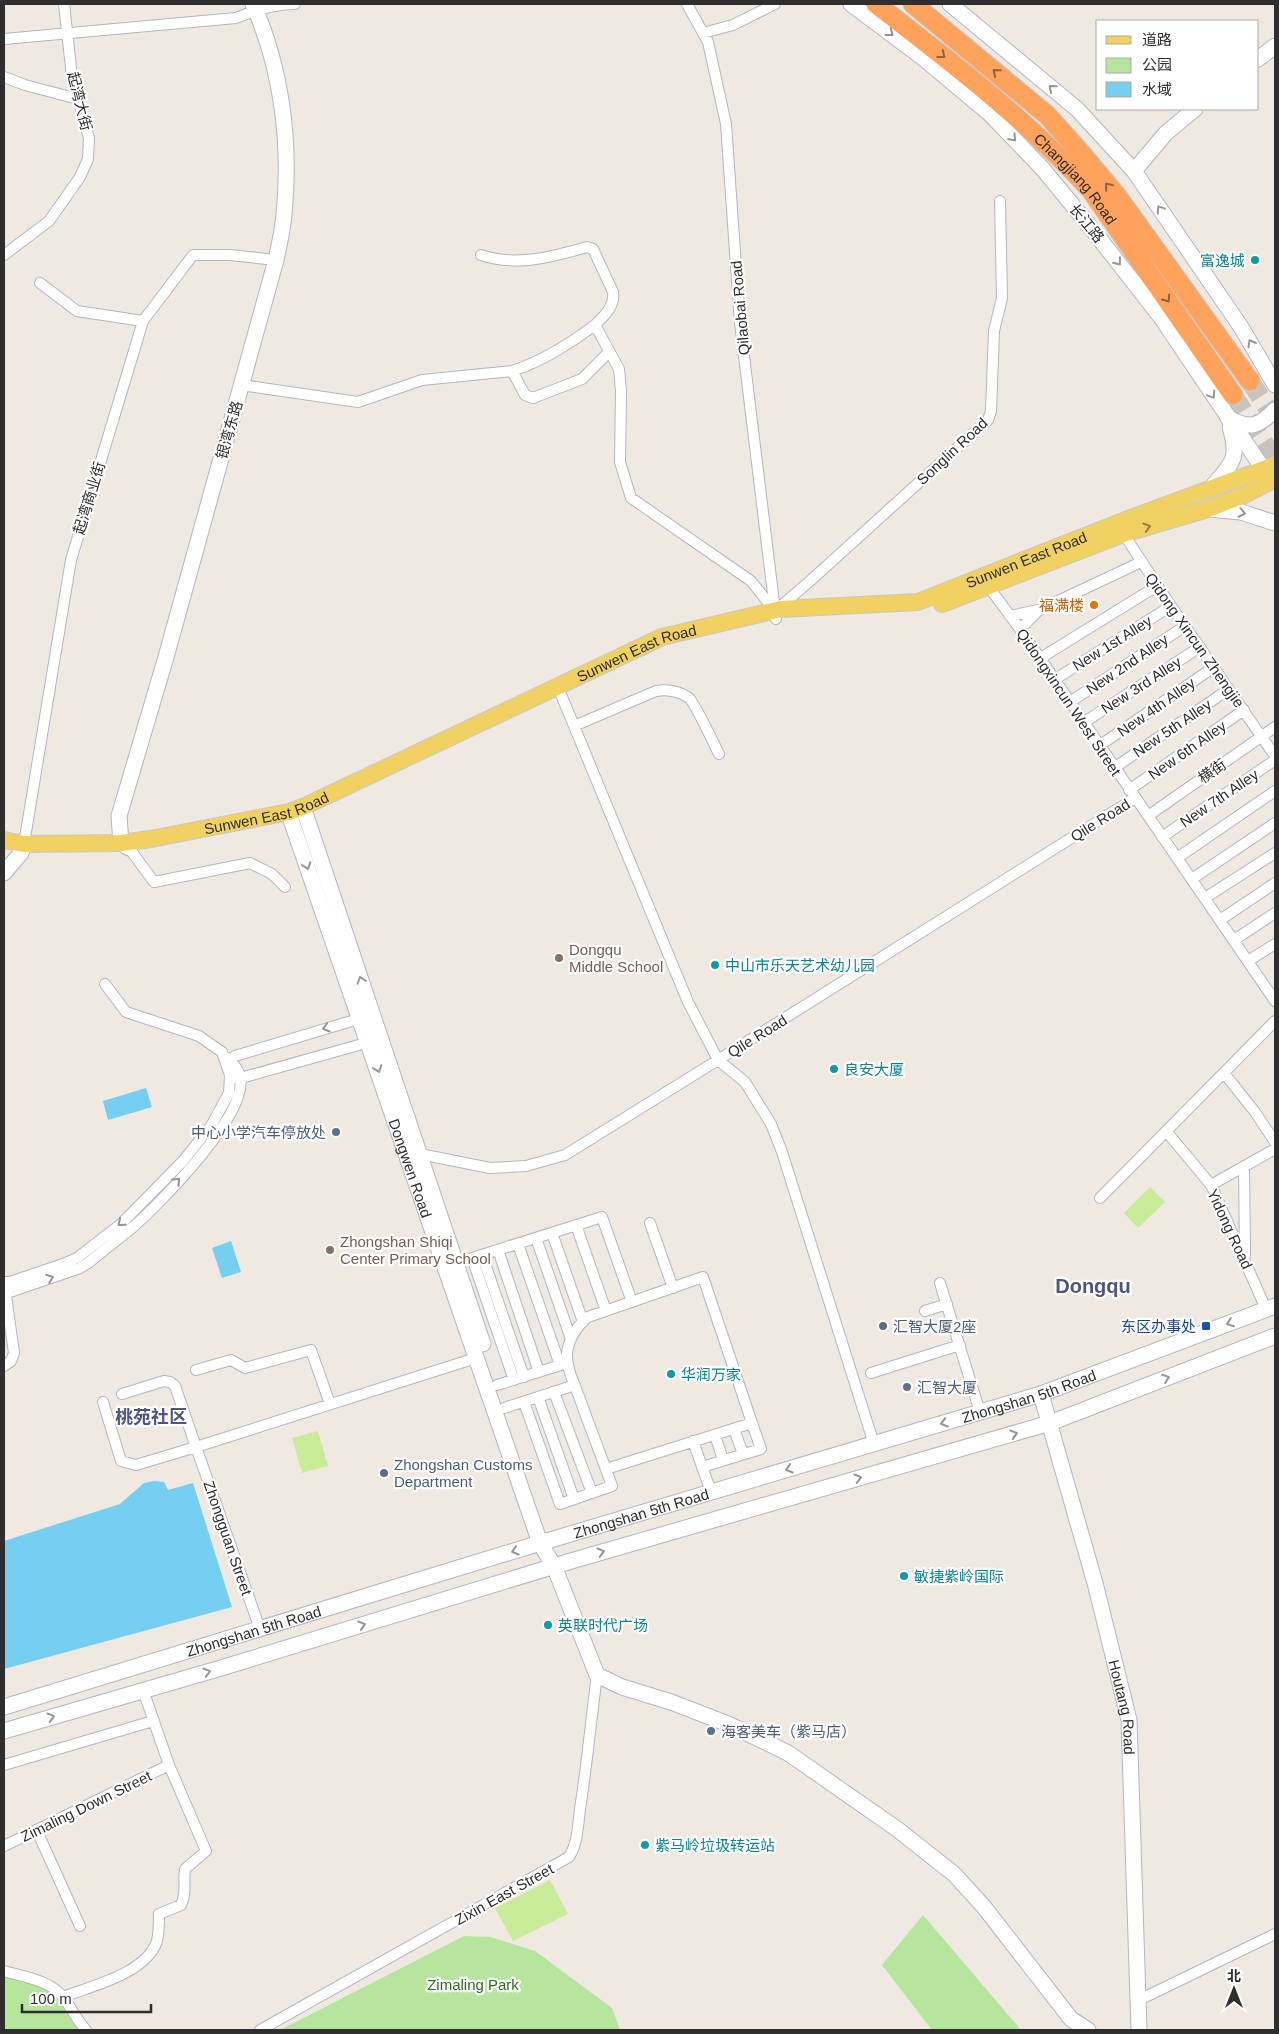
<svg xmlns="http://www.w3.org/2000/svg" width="1279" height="2034" viewBox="0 0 1279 2034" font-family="Helvetica,'Noto Sans SC',sans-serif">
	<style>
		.green { fill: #b6e59e }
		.pitch { fill: #c9ec9a }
		.water { fill: #75cff0 }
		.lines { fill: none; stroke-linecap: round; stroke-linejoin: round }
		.highway-tunnel { stroke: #c8c4bd; stroke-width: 19; stroke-dasharray: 19 9; stroke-linecap: butt }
		.street-casing { stroke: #b4b7c1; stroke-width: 12 }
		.secondary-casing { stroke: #b4b7c1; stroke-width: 17 }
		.primary-casing { stroke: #c9c9c9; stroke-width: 18 }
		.highway-casing { stroke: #c9c9c9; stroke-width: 21 }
		.street { stroke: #fff; stroke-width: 10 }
		.secondary { stroke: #fff; stroke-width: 15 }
		.primary { stroke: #f2d163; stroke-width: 16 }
		.highway { stroke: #ffa35c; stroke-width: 19 }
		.oneway { stroke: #969696 }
		.oneway2 { stroke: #8c6343 }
		.oneway3 { stroke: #908048 }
		.culture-dot { fill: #0f9aa8; stroke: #fff; stroke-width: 2 }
		.food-dot { fill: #e8710a; stroke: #fff; stroke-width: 2 }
		.education-dot { fill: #8d6e63; stroke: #fff; stroke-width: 2 }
		.service-dot { fill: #5c6f8a; stroke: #fff; stroke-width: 2 }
		.transit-dot { fill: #1a4fb4; stroke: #fff; stroke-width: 2 }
		.labels { text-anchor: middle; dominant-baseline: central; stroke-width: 4.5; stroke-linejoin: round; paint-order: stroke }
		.street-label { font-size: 15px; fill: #2e2e2e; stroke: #fff }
		.culture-label { font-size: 15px; fill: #0d838f; stroke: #fff; text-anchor: start }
		.food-label { font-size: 15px; fill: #c56008; stroke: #fff; text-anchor: end }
		.education-label { font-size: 15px; fill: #785e54; stroke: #fff; text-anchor: start }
		.service-label { font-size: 15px; fill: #4e5e75; stroke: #fff; text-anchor: start }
		.transit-label { font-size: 15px; fill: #164399; stroke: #fff; text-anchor: end }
		.park-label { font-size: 15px; fill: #2c6e1b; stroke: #fff }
		.quarter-label { font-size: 18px; font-weight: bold; fill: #4d5680; stroke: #fff }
		.district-label { font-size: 20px; font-weight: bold; fill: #4d5680; stroke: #fff }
	</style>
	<rect width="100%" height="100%" fill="#efe9e1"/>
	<path class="green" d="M923 1915 1021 2030H932L882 1965Z
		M464 1936 490 1937 535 1951 612 2008 620 2030H280Z
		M4 1975 37 1984 54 1996 81 2030H4Z"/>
	<path class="pitch" d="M1150 1187 1165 1202 1138 1228 1124 1213Z
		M318 1431 328 1466 302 1473 292 1438Z
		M550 1880 568 1914 513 1941 495 1908Z"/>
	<path class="water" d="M146 1088 152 1107 108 1120 103 1101Z
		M231 1241 241 1272 222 1278 212 1248Z
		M154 1481 164 1482 168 1490 193 1483 232 1607 4 1669V1541L120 1504 144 1483Z"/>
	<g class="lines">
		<path class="highway-tunnel" d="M1250 381 1275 420
			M1233 395 1275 460"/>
		<defs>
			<path id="street" d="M687 4 708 42 726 124 740 323 776 619
				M703 33 733 25 775 4
				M4 39 236 18C255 10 274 4 295 4
				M4 77 25 85 78 99
				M4 255 49 221 80 177 88 159 89 138 72 77 64 4
				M481 255C517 267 552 257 587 247L593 249 613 292C615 306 605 315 595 325L619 369 621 391 620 462 631 498 751 581 775 611 810 581 988 420 991 411 994 331 1002 298 1000 201
				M40 283 77 311 143 321
				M512 371 525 395 533 398 582 379 609 352
				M241 385 358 402 422 380 512 371C543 361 569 344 595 325
				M1121 530 1171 606 1275 756
				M985 582 1020 629 1275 1001
				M1010 616 1038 610
				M1020 629 1039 610 1141 562
				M1039 659 1157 586
				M1054 680 1171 606
				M560 692 688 1002 718 1060 1135 798
				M1070 702 1185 626
				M1083 723 1200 647
				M574 726 656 691C668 689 679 691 689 698 695 703 714 744 719 754
				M1099 746 1214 667
				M1114 768 1229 689
				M1129 790 1244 710
				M1148 816 1275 727
				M1162 837 1275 760
				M24 844 71 560 143 321 193 255H230L276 260
				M129 848 154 882 250 863 272 874 285 887
				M1177 858 1275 791
				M1192 879 1275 823
				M1205 898 1275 853
				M1220 920 1275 883
				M1234 940 1275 913
				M1248 961 1275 944
				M229 1065 230 1060 235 1056 365 1017
				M1224 1073 1255 1112 1275 1142
				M235 1078H241L373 1041
				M1166 1131 1211 1185 1266 1309
				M420 1154 490 1168 526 1166 565 1155 718 1060 745 1082 771 1124 782 1152 874 1444
				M1244 1166 1245 1255
				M1211 1185 1275 1149
				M1100 1198 1275 1021
				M650 1223 673 1288
				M576 1225 606 1311
				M552 1233 583 1322
				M536 1238 571 1339
				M518 1244 560 1365
				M498 1250 539 1372
				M482 1255 524 1377
				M4 1282H10L63 1264 77 1258 121 1224 183 1161 211 1126 229 1093 230 1075 222 1052 199 1036 126 1012 105 984
				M940 1283 980 1412
				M4 1294 80 1268 88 1263C103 1251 118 1239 133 1227 160 1203 249 1114 240 1077 239 1070 233 1063 228 1058
				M925 1311 947 1304
				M4 1366 11 1361 14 1353 5 1289
				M196 1370 231 1360 245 1368 311 1350 330 1404
				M871 1373 960 1345
				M514 1380 472 1258 602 1217 632 1302
				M497 1385 567 1363
				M554 1392 592 1493
				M122 1394 164 1381 170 1382 175 1386 196 1447 476 1358
				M538 1397 574 1499
				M103 1402 121 1461 136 1465 196 1447 260 1629
				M524 1402 560 1504 612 1486C602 1458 591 1430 581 1402 576 1387 566 1369 567 1353 569 1339 577 1326 588 1317L703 1277 752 1423 606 1469
				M504 1408 575 1385
				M734 1429 743 1454
				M715 1435 723 1460
				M693 1441 711 1492
				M702 1467 761 1449 752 1423
				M4 1765 153 1721
				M37 1831 80 1926
				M4 1846 169 1765
				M4 1971C24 1977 50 1980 64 1998 72 2009 76 2019 86 2030
				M63 1997C91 1986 146 1974 157 1941 159 1933 159 1923 159 1914L181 1905C187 1893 183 1882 185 1869L206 1851 169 1765 143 1690
				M1139 2000 1275 1934
				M260 2030 569 1857C578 1843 578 1824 580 1809 587 1764 591 1720 597 1675"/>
			<g id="secondary">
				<path d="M851 4 923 58 990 114 1042 168 1084 219 1160 316 1270 479"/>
				<path d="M950 4 1077 109 1134 171 1241 327 1275 385"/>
				<path d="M1258 59 1275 46"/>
				<path d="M1134 171 1166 133 1195 109"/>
				<path d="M1228 418C1250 429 1257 428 1275 410"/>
				<path d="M1211 488C1232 463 1240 460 1230 427"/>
				<path d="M1208 509 1241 512 1275 523"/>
				<path d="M306 816 483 1344"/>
				<path id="s1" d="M291 820 540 1543 554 1566 597 1675 622 1687 671 1702 728 1724 788 1753 897 1829 954 1874 984 1907 1071 2019 1088 2030"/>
				<path d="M129 848 121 843 119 816 166 657 276 260C279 245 283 229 284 214 291 144 282 69 253 4"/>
				<path d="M4 873 21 853 24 844"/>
				<path id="s2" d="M1041 1394 1095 1583 1129 1720 1139 2030"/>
				<path id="s3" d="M4 1707 540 1543 1041 1394 1275 1306"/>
				<path d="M4 1731 221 1668 571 1561 1050 1423 1275 1336"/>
			</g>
			<g id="primary">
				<path d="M942 604 1123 534 1208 509 1244 495 1275 479"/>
				<path id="s4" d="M4 840 24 844 121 843 151 839 289 812 303 807 662 637 781 609 918 602 1128 519 1275 465"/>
			</g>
			<g id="highway">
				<path id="s5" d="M876 4C951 62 1027 120 1091 190L1233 395"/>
				<path d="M913 4 1047 115 1082 154 1117 196 1250 381"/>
			</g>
		</defs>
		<use href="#street" class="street-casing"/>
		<use href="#secondary" class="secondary-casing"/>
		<use href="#primary" class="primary-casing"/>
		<use href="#highway" class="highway-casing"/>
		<use href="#street" class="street"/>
		<use href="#secondary" class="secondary"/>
		<use href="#primary" class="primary"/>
		<use href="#highway" class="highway"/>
	</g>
	<defs><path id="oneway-chevron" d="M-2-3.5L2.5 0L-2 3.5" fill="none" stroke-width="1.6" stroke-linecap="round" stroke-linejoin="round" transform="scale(1.25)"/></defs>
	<g class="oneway">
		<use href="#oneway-chevron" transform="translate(890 33) rotate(37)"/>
		<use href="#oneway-chevron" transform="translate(1052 88) rotate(-140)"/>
		<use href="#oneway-chevron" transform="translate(1013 138) rotate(46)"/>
		<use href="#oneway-chevron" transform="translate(1160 209) rotate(-124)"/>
		<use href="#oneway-chevron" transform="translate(1118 262) rotate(52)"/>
		<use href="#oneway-chevron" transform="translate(1251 343) rotate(-120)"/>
		<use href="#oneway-chevron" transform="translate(1212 395) rotate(56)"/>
		<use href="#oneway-chevron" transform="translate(1242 513) rotate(12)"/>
		<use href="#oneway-chevron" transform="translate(307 866) rotate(71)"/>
		<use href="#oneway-chevron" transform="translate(361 980) rotate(-108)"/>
		<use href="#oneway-chevron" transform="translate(326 1028) rotate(163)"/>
		<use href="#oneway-chevron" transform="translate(378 1069) rotate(71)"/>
		<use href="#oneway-chevron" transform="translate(177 1181) rotate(-46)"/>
		<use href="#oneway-chevron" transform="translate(121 1223) rotate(139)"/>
		<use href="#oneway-chevron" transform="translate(50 1278) rotate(-20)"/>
		<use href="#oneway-chevron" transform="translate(1230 1323) rotate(159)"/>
		<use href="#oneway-chevron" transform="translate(1166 1378) rotate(-21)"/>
		<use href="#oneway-chevron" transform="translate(944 1423) rotate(163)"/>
		<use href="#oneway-chevron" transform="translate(1014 1434) rotate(-16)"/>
		<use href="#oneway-chevron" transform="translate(789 1469) rotate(163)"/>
		<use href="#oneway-chevron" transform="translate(858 1478) rotate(-16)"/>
		<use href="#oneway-chevron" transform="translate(515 1551) rotate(163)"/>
		<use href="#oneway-chevron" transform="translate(601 1552) rotate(-16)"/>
		<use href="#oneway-chevron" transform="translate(362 1625) rotate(-17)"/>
		<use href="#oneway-chevron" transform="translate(207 1672) rotate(-16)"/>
		<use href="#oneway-chevron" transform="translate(51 1717) rotate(-16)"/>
	</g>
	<g class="oneway2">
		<use href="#oneway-chevron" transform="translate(942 55) rotate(38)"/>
		<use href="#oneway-chevron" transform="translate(996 72) rotate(-140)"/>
		<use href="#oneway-chevron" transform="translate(1108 186) rotate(-129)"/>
		<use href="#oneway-chevron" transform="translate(1167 299) rotate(55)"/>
	</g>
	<use class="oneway3" href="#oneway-chevron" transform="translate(1147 527) rotate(-16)"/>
	<g class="culture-dot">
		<circle cx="1255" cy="260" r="5"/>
		<circle cx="715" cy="965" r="5"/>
		<circle cx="834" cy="1069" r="5"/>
		<circle cx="671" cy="1374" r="5"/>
		<circle cx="904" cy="1576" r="5"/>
		<circle cx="548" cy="1625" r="5"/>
		<circle cx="645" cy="1845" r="5"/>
	</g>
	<circle class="food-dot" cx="1094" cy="605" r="5"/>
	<g class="education-dot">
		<circle cx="559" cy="958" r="5"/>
		<circle cx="330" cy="1250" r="5"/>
	</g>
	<g class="service-dot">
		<circle cx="336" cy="1132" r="5"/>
		<circle cx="883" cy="1326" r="5"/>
		<circle cx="907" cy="1387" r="5"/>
		<circle cx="384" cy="1473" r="5"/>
		<circle cx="711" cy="1731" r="5"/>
	</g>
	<rect class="transit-dot" x="1201" y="1321" width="10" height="10" rx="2.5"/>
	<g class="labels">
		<g class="street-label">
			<text transform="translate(80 101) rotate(76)">起湾大街</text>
			<text stroke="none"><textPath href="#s5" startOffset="266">Changjiang Road</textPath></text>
			<text transform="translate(1087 223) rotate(51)">长江路</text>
			<text transform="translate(740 308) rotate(-95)">Qilaobai Road</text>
			<text transform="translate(229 430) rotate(-74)">银湾东路</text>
			<text transform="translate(952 451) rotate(-43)">Songlin Road</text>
			<text transform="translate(89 498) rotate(-73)">起湾商业街</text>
			<text stroke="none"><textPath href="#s4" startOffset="1076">Sunwen East Road</textPath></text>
			<text transform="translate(1195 640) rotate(55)">Qidong Xincun Zhengjie</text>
			<text transform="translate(1112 643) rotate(-32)">New 1st Alley</text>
			<text stroke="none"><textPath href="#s4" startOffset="671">Sunwen East Road</textPath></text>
			<text transform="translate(1127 664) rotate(-34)">New 2nd Alley</text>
			<text transform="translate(1141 685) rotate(-33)">New 3rd Alley</text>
			<text transform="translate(1069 702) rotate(56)">Qidongxincun West Street</text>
			<text transform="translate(1156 707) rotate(-35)">New 4th Alley</text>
			<text transform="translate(1172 728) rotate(-34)">New 5th Alley</text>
			<text transform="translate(1187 750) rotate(-35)">New 6th Alley</text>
			<text transform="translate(1212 771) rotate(-35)">横街</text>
			<text transform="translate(1219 798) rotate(-34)">New 7th Alley</text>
			<text stroke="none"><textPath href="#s4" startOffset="266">Sunwen East Road</textPath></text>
			<text transform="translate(1100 820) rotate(-32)">Qile Road</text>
			<text transform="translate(757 1036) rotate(-32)">Qile Road</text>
			<text stroke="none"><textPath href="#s1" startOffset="368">Dongwen Road</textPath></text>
			<text transform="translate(1230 1229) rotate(65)">Yidong Road</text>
			<text stroke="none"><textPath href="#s3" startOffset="1071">Zhongshan 5th Road</textPath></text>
			<text stroke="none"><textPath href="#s3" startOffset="666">Zhongshan 5th Road</textPath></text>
			<text transform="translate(228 1538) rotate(71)">Zhongguan Street</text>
			<text stroke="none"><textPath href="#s3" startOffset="261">Zhongshan 5th Road</textPath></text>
			<text stroke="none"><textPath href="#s2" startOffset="324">Houtang Road</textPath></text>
			<text transform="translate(86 1806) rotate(-26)">Zimaling Down Street</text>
			<text transform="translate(504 1894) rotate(-29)">Zixin East Street</text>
		</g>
		<g class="culture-label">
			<text x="1245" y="260" text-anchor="end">富逸城</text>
			<text x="725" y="965">中山市乐天艺术幼儿园</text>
			<text x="844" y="1069">良安大厦</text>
			<text x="681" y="1374">华润万家</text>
			<text x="914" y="1576">敏捷紫岭国际</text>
			<text x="558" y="1625">英联时代广场</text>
			<text x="655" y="1845">紫马岭垃圾转运站</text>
		</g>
		<g class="food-label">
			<text x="1084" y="605">福满楼</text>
		</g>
		<g class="education-label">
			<text x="569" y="949">Dongqu<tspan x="569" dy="17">Middle School</tspan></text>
			<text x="340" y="1241">Zhongshan Shiqi<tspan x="340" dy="17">Center Primary School</tspan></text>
		</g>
		<g class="service-label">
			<text x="326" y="1132" text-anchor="end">中心小学汽车停放处</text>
			<text x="893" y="1326">汇智大厦2座</text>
			<text x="917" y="1387">汇智大厦</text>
			<text x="394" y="1464">Zhongshan Customs<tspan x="394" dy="17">Department</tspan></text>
			<text x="721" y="1731">海客美车（紫马店）</text>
		</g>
		<g class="transit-label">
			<text x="1196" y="1326">东区办事处</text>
		</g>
		<g class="park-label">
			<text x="473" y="1984">Zimaling Park</text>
		</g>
		<g class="quarter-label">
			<text x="151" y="1417">桃苑社区</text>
		</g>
		<g class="district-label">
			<text x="1093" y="1286">Dongqu</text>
		</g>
	</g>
	<rect width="1279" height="2034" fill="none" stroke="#2e2e2e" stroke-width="10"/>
	<rect x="1096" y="20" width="162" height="90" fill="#ffffff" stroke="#ababab"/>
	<rect x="1106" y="36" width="25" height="8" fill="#f2d163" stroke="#ababab"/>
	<text x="1142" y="45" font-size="15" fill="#2e2e2e">道路</text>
	<rect x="1106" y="58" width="25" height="15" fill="#b6e59e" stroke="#ababab"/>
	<text x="1142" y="70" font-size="15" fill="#2e2e2e">公园</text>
	<rect x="1106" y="82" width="25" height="15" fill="#75cff0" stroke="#ababab"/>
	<text x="1142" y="95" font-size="15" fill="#2e2e2e">水域</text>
	<g transform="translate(1234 1989)" stroke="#ffffff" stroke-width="4" paint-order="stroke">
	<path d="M0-4L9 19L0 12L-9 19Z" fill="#2e2e2e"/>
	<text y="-8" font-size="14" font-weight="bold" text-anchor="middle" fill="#2e2e2e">北</text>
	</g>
	<path d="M22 2004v8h129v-8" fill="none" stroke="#2e2e2e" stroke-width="2.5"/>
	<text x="30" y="2004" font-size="15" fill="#2e2e2e" stroke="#ffffff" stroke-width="4" paint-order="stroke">100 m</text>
</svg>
